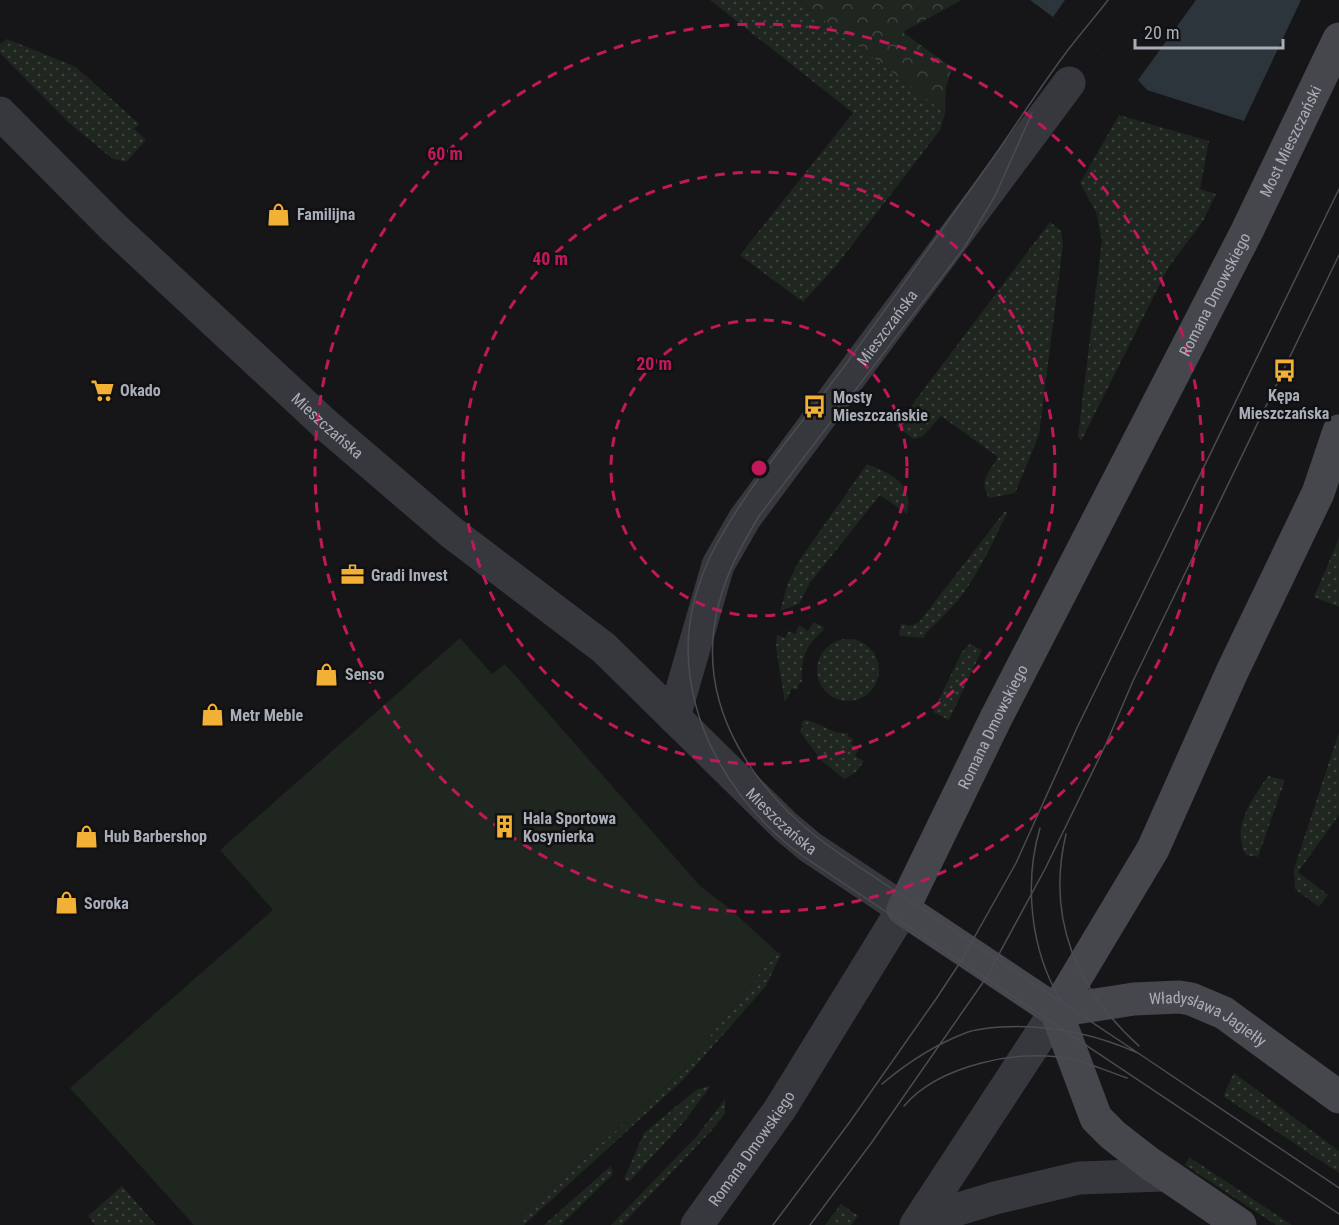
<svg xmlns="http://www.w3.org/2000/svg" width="1339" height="1225" viewBox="0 0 1339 1225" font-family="'Roboto Condensed',sans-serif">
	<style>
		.grass { fill: url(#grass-dots) }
		.forest { fill: url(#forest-crowns) }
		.pitch { fill: #1e261f }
		.water { fill: #2c353c }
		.pier { fill: #161618 }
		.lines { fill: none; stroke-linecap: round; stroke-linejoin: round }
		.minor { stroke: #37383d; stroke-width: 33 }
		.tertiary { stroke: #37383d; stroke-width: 33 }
		.secondary { stroke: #45474d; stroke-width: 33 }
		.tram { stroke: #4a4c52; stroke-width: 1.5 }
		.ring { fill: none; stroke: #c2185b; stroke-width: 3; stroke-dasharray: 10 8 }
		.labels { text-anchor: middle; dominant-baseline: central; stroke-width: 5; stroke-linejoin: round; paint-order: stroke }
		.street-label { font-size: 16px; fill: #a8adb8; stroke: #111113 }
		.poi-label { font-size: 16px; font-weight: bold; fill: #a8adb8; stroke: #111113; text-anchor: start }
		.centre { fill: #c2185b; stroke: #111113; stroke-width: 3 }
		.ring-label { font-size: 18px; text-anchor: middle; font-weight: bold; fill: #c2185b; stroke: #111113; stroke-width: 5; stroke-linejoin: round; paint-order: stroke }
	</style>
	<defs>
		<pattern id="grass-dots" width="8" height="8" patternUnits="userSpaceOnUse" patternTransform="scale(1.5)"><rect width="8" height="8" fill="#1e261f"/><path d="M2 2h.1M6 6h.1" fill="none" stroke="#3c433d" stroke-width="1.8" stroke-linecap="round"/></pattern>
		<pattern id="forest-crowns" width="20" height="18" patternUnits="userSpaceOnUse" patternTransform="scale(1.5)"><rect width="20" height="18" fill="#1e261f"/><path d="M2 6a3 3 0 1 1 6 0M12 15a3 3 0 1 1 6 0" fill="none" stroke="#3c433d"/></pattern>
	</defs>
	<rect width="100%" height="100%" fill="#161618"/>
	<path class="grass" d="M710 0H798L945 113 940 130 836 266 803 302 740 255 853 113Z
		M7 39 76 67 139 124 134 129 146 140 126 162 113 159 69 123 0 53V44Z
		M1119 115 1209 141 1200 189 1216 194 1203 221 1168 268 1081 441 1078 436 1102 240 1096 212 1080 183Z
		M1050 222 1061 231 1063 245 1039 435 1015 493 989 498C978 480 989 473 998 457L941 416 923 436 914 439 896 426Z
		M867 464C892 474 914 483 907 514L880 495 810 583 799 604 780 611 788 583 799 561Z
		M1005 511 1007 513C993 542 979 573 959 599 949 611 937 622 926 633L924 638 899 636 901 624 911 626 920 621Z
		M1339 538V607L1314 597Z
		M814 622 824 627 823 631C806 644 800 660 802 682H800L797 690 792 688 785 702 776 648 777 635 785 638 789 631 795 634 799 625 808 631Z
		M817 670a31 31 0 1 1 62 0a31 31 0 1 1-62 0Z
		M970 644 982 650 949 720 933 712 962 652Z
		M804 720C821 722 829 734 848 733V737L854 739 851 744 859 748 855 756 864 761 856 772 844 779 822 761 800 732 803 726 801 725Z
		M1339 732V815L1298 872 1328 895 1319 907 1295 889 1294 869Z
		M1268 776 1285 780 1258 857 1246 855C1230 828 1253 798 1268 776Z
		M777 952 781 954 766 986 684 1079 524 1225H510L682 1071Z
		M1234 1073 1339 1151V1173L1223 1096Z
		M708 1086 710 1087 684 1122 629 1182 624 1179 644 1133 696 1090Z
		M725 1099V1114L711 1131 622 1225H611L696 1137Z
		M1189 1157 1292 1225H1276L1185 1165Z
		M611 1166 613 1174 561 1225H544Z
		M122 1186 156 1225H95L88 1216Z
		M841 1204 858 1216 851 1225H825Z"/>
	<path class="forest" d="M798 0H962L903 32 952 68 946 87 945 113Z"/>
	<path class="pitch" d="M460 638 492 674 505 664 700 886 729 908 777 952 682 1071 510 1225H194L70 1088 273 910 220 850Z"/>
	<path class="water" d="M1030 0H1339L1244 121 1147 90 1138 80Z"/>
	<path class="pier" d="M1065 0H1196L1138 80 1053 17Z
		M1301 0H1339V167L1243 123Z"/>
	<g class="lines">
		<g class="minor">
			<path id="s1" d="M0 113 113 227 326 425 451 532 604 648 785 826 810 847 903 909"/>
			<path id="s2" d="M674 717 718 565 745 518 1069 83"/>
		</g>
		<g class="tertiary">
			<path d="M919 1221 995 1198 1079 1178 1164 1175"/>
			<path id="s3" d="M697 1225 780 1109 903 909"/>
			<path d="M916 1225 1056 1011"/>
		</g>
		<g class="secondary">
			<path d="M1056 1011 1153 849 1232 672 1318 493 1339 431"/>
			<path id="s4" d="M1056 1011 1134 999 1179 997 1191 999 1224 1013 1339 1097"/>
			<path id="s5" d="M1240 1225 1149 1163 1113 1135 1096 1118 1056 1011 903 909 996 718 1247 231 1339 39"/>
		</g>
		<path class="tram" d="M1108 0C1095 17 1081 33 1068 50 1042 84 1019 121 995 155 946 224 898 292 849 360 803 423 749 482 713 551 698 581 688 616 688 649 689 726 729 794 786 843 801 856 818 866 834 877L1339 1214
			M1032 113 995 196 964 248 759 516C743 543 727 571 719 603 691 708 758 798 840 854L1138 1053
			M1040 828C1024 882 1030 949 1060 999
			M1066 834C1046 918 1076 989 1139 1046
			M882 1084C908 1062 936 1044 968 1032 977 1029 990 1028 1000 1027 1049 1024 1093 1033 1138 1053L1339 1188
			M904 1106C939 1065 1020 1048 1070 1059 1090 1063 1109 1072 1127 1078
			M773 1225 849 1123 936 999 961 961 1016 863 1077 728 1339 189
			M810 1225 872 1142 986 978 1045 869 1106 744 1133 681 1339 255"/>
	</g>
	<g class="ring">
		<circle cx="759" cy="468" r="148"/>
		<circle cx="759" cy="468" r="296"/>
		<circle cx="759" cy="468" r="444"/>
	</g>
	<defs>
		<symbol id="shop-bare" viewBox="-9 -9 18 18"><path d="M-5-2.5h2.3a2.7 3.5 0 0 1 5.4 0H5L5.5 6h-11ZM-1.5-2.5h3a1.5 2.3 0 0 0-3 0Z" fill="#f2b134" stroke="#111113" stroke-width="2.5" paint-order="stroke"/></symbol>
		<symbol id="bus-bare" viewBox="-9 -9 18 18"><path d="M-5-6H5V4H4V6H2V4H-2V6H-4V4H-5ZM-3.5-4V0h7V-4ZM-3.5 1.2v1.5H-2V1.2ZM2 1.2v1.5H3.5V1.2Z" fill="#f2b134" stroke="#111113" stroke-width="2.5" paint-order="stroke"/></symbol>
		<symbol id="supermarket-bare" viewBox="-9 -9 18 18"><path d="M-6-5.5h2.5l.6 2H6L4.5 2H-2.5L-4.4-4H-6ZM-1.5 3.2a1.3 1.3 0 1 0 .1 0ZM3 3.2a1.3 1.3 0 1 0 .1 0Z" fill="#f2b134" stroke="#111113" stroke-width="2.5" paint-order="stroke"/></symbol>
		<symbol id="office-bare" viewBox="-9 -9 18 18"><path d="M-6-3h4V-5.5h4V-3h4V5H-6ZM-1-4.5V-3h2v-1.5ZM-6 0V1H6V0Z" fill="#f2b134" stroke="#111113" stroke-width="2.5" paint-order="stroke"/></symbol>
		<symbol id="building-bare" viewBox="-9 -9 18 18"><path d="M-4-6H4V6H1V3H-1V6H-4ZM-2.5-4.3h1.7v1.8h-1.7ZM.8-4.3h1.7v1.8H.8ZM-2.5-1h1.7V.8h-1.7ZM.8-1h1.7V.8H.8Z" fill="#f2b134" stroke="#111113" stroke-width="2.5" paint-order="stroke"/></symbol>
	</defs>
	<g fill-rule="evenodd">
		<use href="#shop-bare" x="262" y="198" width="33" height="33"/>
		<use href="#bus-bare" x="1268" y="354" width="33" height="33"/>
		<use href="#supermarket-bare" x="86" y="374" width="33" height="33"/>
		<use href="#bus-bare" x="798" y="390" width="33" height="33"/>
		<use href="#office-bare" x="336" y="558" width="33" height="33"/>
		<use href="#shop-bare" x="310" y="658" width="33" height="33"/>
		<use href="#shop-bare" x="196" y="698" width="33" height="33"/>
		<use href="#building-bare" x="488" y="810" width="33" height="33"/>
		<use href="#shop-bare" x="70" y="820" width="33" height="33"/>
		<use href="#shop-bare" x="50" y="886" width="33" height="33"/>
	</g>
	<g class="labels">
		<g class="street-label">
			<text stroke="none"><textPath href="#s5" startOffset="1338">Most Mieszczański</textPath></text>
			<text stroke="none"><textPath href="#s5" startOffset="1167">Romana Dmowskiego</textPath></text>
			<text stroke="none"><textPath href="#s2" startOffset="450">Mieszczańska</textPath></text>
			<text stroke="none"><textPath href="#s1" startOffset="453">Mieszczańska</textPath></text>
			<text stroke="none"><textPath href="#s5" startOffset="681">Romana Dmowskiego</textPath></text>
			<text stroke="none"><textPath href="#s1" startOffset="1056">Mieszczańska</textPath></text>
			<text stroke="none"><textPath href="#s4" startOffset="158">Władysława Jagiełły</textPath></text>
			<text stroke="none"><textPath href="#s3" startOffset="94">Romana Dmowskiego</textPath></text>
		</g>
		<g class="poi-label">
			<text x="297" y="214">Familijna</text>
			<text x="120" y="390">Okado</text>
			<text x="1284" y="395" text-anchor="middle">Kępa<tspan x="1284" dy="18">Mieszczańska</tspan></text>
			<text x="833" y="397">Mosty<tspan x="833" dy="18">Mieszczańskie</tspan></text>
			<text x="371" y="575">Gradi Invest</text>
			<text x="345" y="674">Senso</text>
			<text x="230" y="715">Metr Meble</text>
			<text x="523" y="818">Hala Sportowa<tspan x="523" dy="18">Kosynierka</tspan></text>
			<text x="104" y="836">Hub Barbershop</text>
			<text x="84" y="903">Soroka</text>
		</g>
	</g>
	<circle cx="759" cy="468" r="9" class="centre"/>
	<g class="ring-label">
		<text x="445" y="160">60 m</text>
		<text x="550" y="265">40 m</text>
		<text x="654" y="370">20 m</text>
	</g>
	<path d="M1135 39v9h148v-9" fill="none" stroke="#a8adb8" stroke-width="3"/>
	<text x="1144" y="39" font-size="18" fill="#a8adb8" stroke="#111113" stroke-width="4.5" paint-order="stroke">20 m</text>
</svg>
